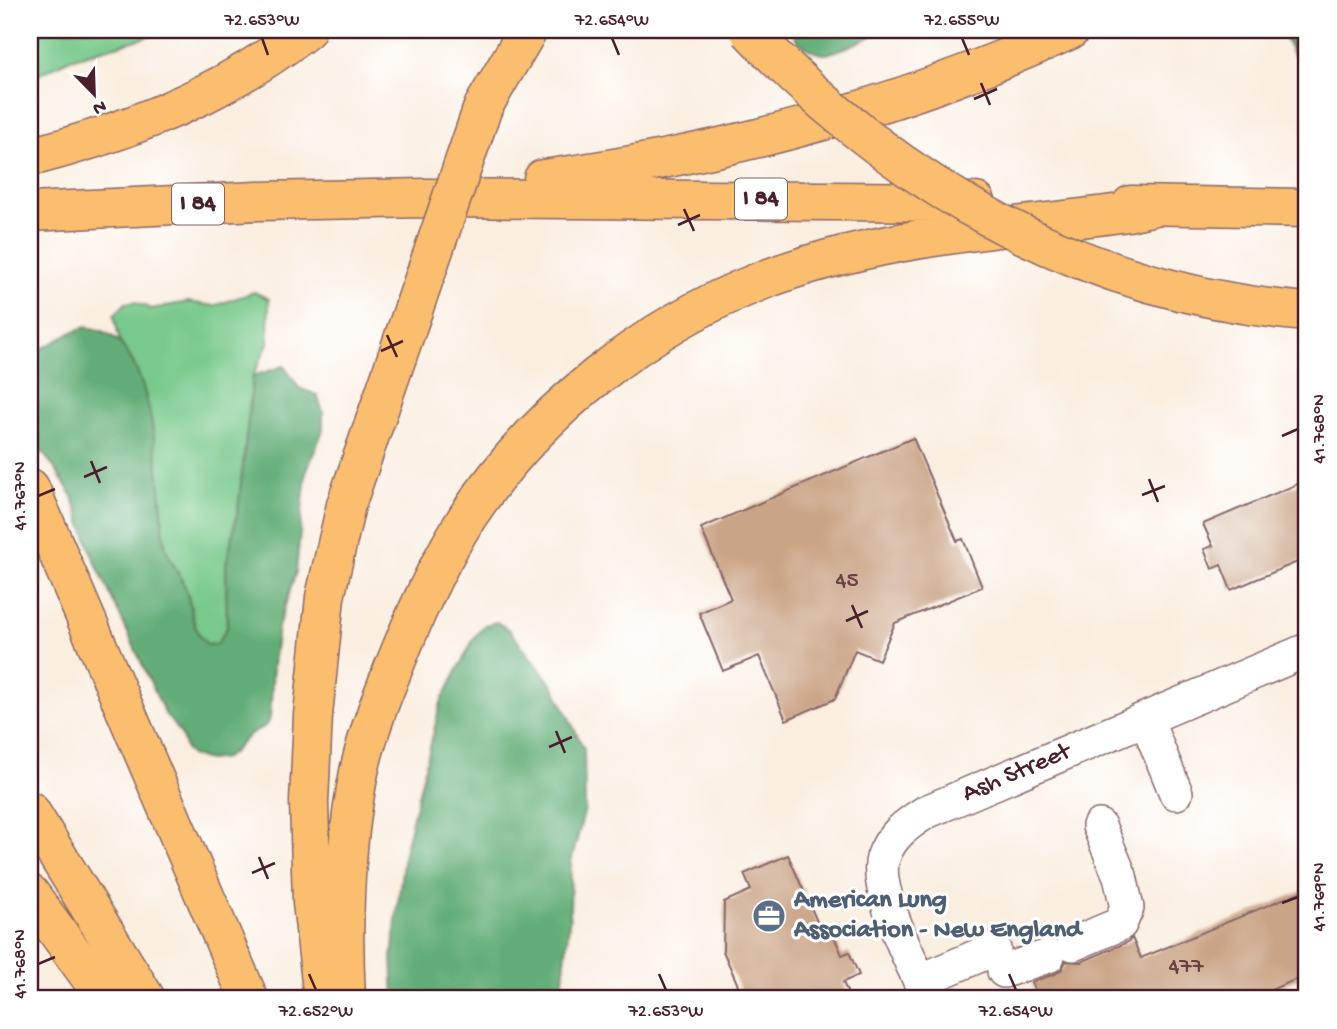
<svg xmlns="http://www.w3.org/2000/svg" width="1337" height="1029" viewBox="0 0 1337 1029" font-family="'Gochi Hand',sans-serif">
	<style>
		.green { fill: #78c98b; stroke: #61745b; stroke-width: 2 }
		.forest { fill: #62ad77; stroke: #566651; stroke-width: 2 }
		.building { fill: #caa486 }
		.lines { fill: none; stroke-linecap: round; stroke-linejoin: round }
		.minor-casing { stroke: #88676a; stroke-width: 36 }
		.highway-casing { stroke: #88676a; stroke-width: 41 }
		.minor { stroke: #fff; stroke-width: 33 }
		.highway { stroke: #fabe6e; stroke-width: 38 }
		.highway-bridge-casing { stroke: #88676a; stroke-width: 41; stroke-linecap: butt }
		.highway-bridge { stroke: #fabe6e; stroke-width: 38 }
		.ticks { fill: none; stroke: #4a1f2b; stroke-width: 2.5 }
		.labels { text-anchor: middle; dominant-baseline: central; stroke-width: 6; stroke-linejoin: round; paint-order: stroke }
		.number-label { font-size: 23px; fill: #6a4042 }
		.shield { fill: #fff; stroke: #80626b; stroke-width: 2 }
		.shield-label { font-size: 24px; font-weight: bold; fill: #4a1f2b }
		.street-label { font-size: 26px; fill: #4a1f2b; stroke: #fff }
		.service-label { font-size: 26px; font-weight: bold; fill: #4e5e75; stroke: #fff; text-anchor: start }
		.neatline { fill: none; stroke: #4a1f2b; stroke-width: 2.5 }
		.ticks-label { font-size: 18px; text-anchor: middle; fill: #4a1f2b }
	</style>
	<rect width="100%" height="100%" fill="#fff"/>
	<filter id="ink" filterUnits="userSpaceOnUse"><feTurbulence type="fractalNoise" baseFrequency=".0143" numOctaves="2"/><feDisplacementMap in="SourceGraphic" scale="14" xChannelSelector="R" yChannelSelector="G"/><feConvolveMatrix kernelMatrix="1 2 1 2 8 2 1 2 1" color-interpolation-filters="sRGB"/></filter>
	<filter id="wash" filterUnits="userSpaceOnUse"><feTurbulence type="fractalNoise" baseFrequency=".00686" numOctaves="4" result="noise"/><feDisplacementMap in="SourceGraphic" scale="28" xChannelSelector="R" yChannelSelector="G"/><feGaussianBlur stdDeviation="1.57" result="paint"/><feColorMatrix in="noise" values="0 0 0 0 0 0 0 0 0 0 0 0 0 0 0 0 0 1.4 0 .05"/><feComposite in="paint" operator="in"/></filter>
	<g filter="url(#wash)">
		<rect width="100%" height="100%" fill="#faeee0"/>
		<path class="green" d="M30 30H172L70 59 30 79Z
			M254 292 269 299 268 343 253 376 238 510 226 565 227 628 217 644 208 645C190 629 193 608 185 587 179 573 170 561 165 546L138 374 120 342 114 315 126 303 135 302 151 309 188 302 214 306Z"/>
		<path class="forest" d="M791 30H886C874 35 835 54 825 54 810 53 796 43 791 30Z
			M1281 30H1307V66L1293 54Z
			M87 327C98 329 112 334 120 343 158 386 159 489 165 546 170 561 179 573 185 587 193 608 190 629 208 645L217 644 227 628 226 565 238 510 253 376 284 366 299 388 317 395 323 412V430L306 473 296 572 278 627 273 665 270 719 265 726 250 734 232 753 225 758 209 760 192 756 186 750 181 734 165 714 93 557 72 495 51 463 30 437V353C51 347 65 332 87 327Z
			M497 622 509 630 554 687 584 749 585 809 571 862 570 914 561 999H394L392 957 404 853 441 702 474 638 485 625Z"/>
		<g id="blocks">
			<path class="building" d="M913 438 957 541 963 539 982 587 895 623 879 660 855 650 835 699 786 720 759 656 723 671 699 613 731 599 701 528Z
				M1307 480V558L1231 590 1221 565 1212 569 1204 549 1213 546 1203 524Z
				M788 855 822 933 831 929 842 955 849 952 859 975 843 982 850 999H744L723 951 724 902 751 890 744 874Z
				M1307 889V975L1248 999H1039L1031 982 1055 974 1062 969 1066 961 1081 962 1128 942 1132 938 1141 958Z"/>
		</g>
	</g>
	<g filter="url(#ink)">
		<use href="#blocks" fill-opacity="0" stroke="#88676a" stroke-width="2"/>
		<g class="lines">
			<defs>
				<g id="minor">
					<path d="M1146 719 1176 793"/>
					<path d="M1073 944 1120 924 1127 908 1120 876 1099 826"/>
					<path d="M1004 971 1048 956"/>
					<path d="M920 981 994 949"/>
					<path id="s1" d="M928 999C915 968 873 890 883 858 890 836 907 824 926 812L1307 650"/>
				</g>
				<path id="highway" d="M483 107 528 30
					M30 157C129 132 225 94 306 30
					M543 179C725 154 903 107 1070 30
					M1131 205 1307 208
					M30 212 258 201 428 198 976 202
					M30 488 249 999
					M30 811 146 999
					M30 894 106 999
					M323 999 312 903 309 802 313 715 325 597 346 505 428 267
					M346 999C342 923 344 847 359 772 368 730 384 691 400 652 419 605 441 558 468 516 537 412 645 326 761 281 878 235 1005 229 1128 212L1155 206"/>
			</defs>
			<use href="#minor" class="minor-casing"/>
			<use href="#highway" class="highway-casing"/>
			<use href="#minor" class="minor"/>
			<use href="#highway" class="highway"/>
			<defs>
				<path id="highway-bridge" d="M749 30C898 189 1088 294 1307 312
					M428 267 483 107"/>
			</defs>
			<use href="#highway-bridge" class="highway-bridge-casing"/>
			<use href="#highway-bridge" class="highway-bridge"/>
		</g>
	</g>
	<path class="ticks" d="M262 38 268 55M612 38 619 55M962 38 969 55M981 83 990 105M974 99 997 89M684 209 694 231M678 225 700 215M387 335 397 357M381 351 403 341M1282 436 1298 429M91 461 100 483M84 477 107 467M1149 479 1158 502M1142 495 1165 486M38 496 55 489M852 605 862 628M846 621 868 611M556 731 565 753M549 747 572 737M259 857 268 879M252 873 275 863M1282 903 1298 897M38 964 55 957M309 974 316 990M659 974 666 990M1009 974 1016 990"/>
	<defs>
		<symbol id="office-disc" viewBox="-11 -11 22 22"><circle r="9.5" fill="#5c6f8a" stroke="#fff"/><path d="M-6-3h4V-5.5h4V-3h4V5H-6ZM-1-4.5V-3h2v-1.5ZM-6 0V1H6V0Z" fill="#fff"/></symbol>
	</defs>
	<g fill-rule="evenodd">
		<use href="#office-disc" x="750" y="897" width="38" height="38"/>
	</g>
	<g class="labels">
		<g class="number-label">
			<text x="847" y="581">45</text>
			<text x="1186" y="967">477</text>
		</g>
		<g class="shield">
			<rect x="735" y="178.5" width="52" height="41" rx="5"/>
			<rect x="172" y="183.5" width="52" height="41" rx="5"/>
		</g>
		<g class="shield-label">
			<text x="761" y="199">I 84</text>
			<text x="198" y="204">I 84</text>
		</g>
		<g class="street-label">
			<text stroke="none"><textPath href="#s1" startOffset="313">Ash Street</textPath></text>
		</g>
		<g class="service-label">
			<text x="794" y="901">American Lung<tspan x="794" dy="30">Association - New England</tspan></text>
		</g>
	</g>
	<rect width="1337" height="1029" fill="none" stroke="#fff" stroke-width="77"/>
	<g transform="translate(94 94) rotate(157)" stroke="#ffffff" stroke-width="5" paint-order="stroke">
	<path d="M0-5L12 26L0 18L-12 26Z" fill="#4a1f2b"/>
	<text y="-10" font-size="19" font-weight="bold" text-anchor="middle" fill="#4a1f2b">N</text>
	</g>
	<rect x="38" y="38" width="1260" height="952" class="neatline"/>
	<g class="ticks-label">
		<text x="262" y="25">72.653°W</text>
		<text x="612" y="25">72.654°W</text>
		<text x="962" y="25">72.655°W</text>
		<text transform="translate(1318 429) rotate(-90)" y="6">41.768°N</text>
		<text transform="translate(19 496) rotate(-90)" y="6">41.767°N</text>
		<text transform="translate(1318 897) rotate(-90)" y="6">41.769°N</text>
		<text transform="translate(19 964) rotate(-90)" y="6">41.768°N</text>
		<text x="316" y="1016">72.652°W</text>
		<text x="666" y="1016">72.653°W</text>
		<text x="1016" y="1016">72.654°W</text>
	</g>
</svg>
